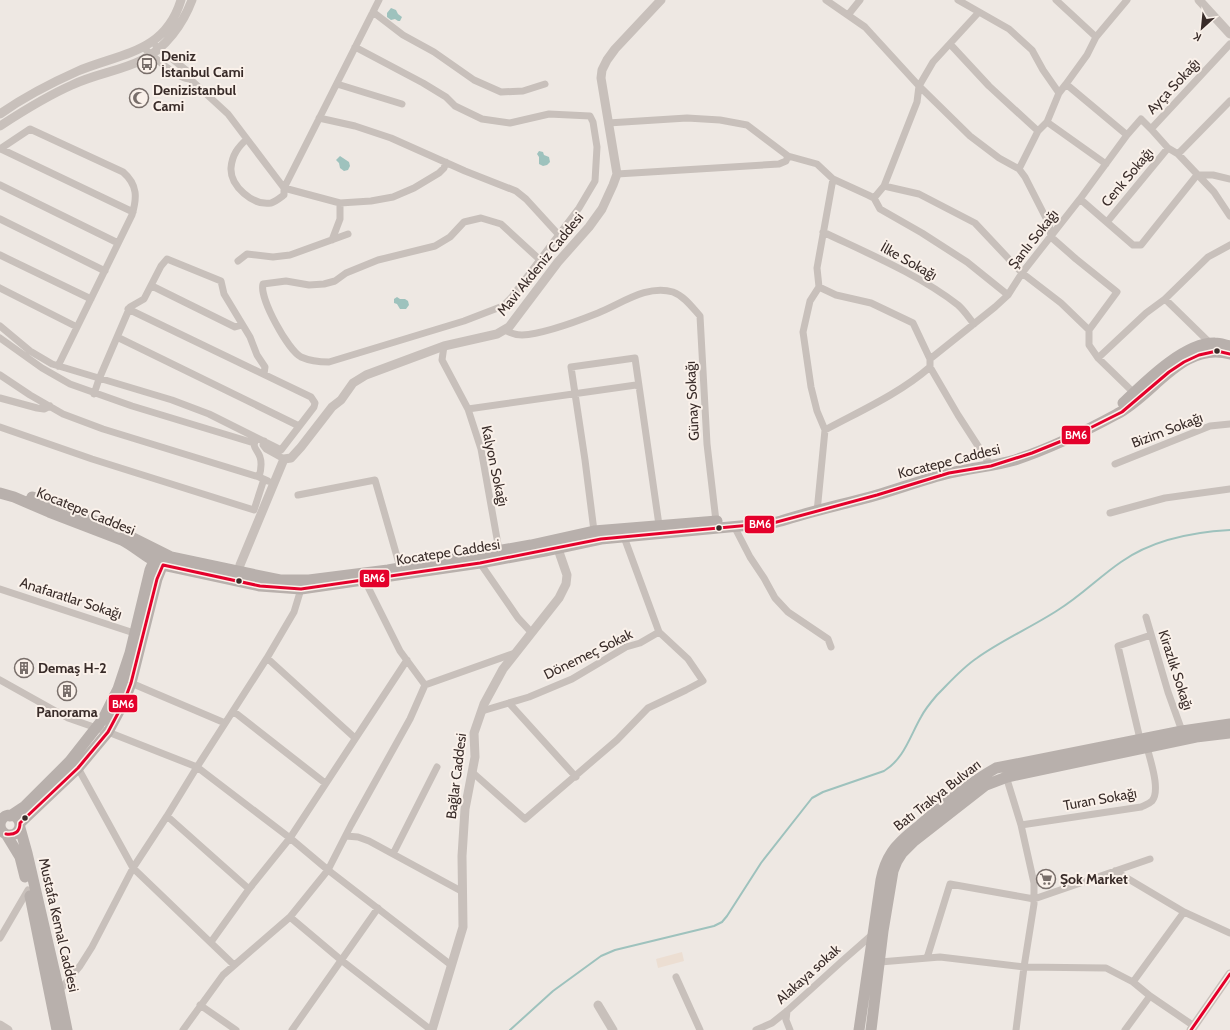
<svg xmlns="http://www.w3.org/2000/svg" width="1230" height="1030" viewBox="0 0 1230 1030" font-family="Cabin,sans-serif">
	<style>
		.plaza { fill: #ecded2 }
		.water { fill: #9ec2bd }
		.lines { fill: none; stroke-linecap: round; stroke-linejoin: round }
		.stream { stroke: #9ec2bd; stroke-width: 2 }
		.minor { stroke: #c8c0bb; stroke-width: 7 }
		.tertiary { stroke: #c8c0bb; stroke-width: 9 }
		.secondary { stroke: #b8b0ac; stroke-width: 11 }
		.bus-1-casing { stroke: #faf1ea; stroke-width: 6 }
		.bus-1 { stroke: #e4002b; stroke-width: 3 }
		.bus-dot { fill: #392c29; stroke: #faf1ea; stroke-width: 1.5 }
		.labels { text-anchor: middle; dominant-baseline: central; stroke-width: 4; stroke-linejoin: round; paint-order: stroke }
		.poi-label { font-size: 14px; font-weight: bold; fill: #392c29; stroke: #faf1ea; text-anchor: start }
		.street-label { font-size: 14px; fill: #392c29; stroke: #faf1ea }
		.line-badge { stroke: #faf1ea; stroke-width: 1.5 }
		.badge-label { font-size: 11px; text-anchor: middle; font-weight: bold; fill: #fff }
	</style>
	<rect width="100%" height="100%" fill="#eee8e3"/>
	<path class="plaza" d="M682 952 684 961 658 968 656 959Z"/>
	<path class="water" d="M391 8 396 10 398 14 402 17 400 21H398L395 19 391 20 387 17V13Z
		M539 151 543 152 544 155 549 157 550 162 547 165 543 166 539 164V157L537 154Z
		M340 156 349 162 350 166 348 170 344 171 340 168 339 163 336 160Z
		M397 297 400 299H405L408 301 409 305 406 309H400L397 304 394 303V299Z"/>
	<g class="lines">
		<path class="stream" d="M510 1030 553 991 601 956 615 950 714 926 722 922 727 916 761 863 812 798 823 792 884 771C904 759 910 736 921 717 925 709 931 702 937 695 950 682 962 668 977 658 1002 640 1032 627 1058 610 1081 596 1099 577 1121 562 1152 540 1193 532 1230 530"/>
		<path class="minor" d="M826 0 865 27 919 86 970 136 999 158 1019 169 1025 177 1049 224 1051 237 1076 259 1117 292 1089 330
			M958 0 1009 29 1032 50 1043 70 1059 93
			M1056 0 1096 37
			M1127 0 1096 37 1087 55 1066 84 1127 135 1141 119 1151 129
			M373 12 403 35 434 52 474 80 501 92 523 91 545 84
			M979 12 933 62 919 86 917 102 884 186 919 194 975 223 1022 273 1061 303 1089 330V345L1098 358 1134 393
			M848 15 860 0
			M950 44 989 86 1038 131
			M1230 44 1151 129 1168 148 1178 154 1214 192 1230 216
			M156 46 186 70 190 79 228 114 284 188 340 203 371 201 393 197 414 188 439 173 444 168 446 162
			M143 47C152 56 178 79 190 79
			M355 47 423 83 446 97 455 106 482 119 510 123 549 114 590 116 593 122 597 147 595 181 579 208 511 298 503 306 464 321 329 362C320 362 310 361 301 357 288 350 259 298 263 284L286 281 309 285 324 284 335 281 346 273 378 260 435 246 450 237 464 222 481 218 501 224 539 259
			M337 84 402 104
			M319 118 355 126 391 138 465 171 516 191 526 199 558 234
			M1047 122 1106 164
			M608 123 687 118 720 120 747 125 788 156 817 164 833 179 868 195 874 198 884 186
			M1127 135 1080 199 1133 245H1141L1197 175H1213L1230 179
			M247 139C238 147 232 155 231 168 230 186 253 206 271 203 275 202 280 198 284 195V188L379 0
			M0 149 30 129 123 172C138 185 137 198 132 215L58 366
			M1 149 133 212
			M1178 154 1230 101
			M1019 169 1038 131 1047 122 1059 93 1066 84
			M617 174 779 164 786 161 788 156
			M833 179 817 268 819 287 836 295 871 303 913 323 930 359V367L958 415 991 466
			M0 185 118 243
			M874 198 880 209 922 233 967 262 1008 295 995 307 930 359
			M0 219 105 271
			M1107 222 1168 148
			M823 232C867 253 920 275 958 305 964 310 969 318 974 324
			M332 240 340 219V203
			M0 255 91 299
			M238 261 247 254 273 257 290 255 348 234
			M152 286 235 327 242 325
			M0 288 77 327
			M1008 295 1022 273 1080 199
			M1165 299 1210 343
			M0 326 30 351 52 364 172 400 209 414 281 450 314 407 315 403 311 397 128 309
			M505 330C510 333 516 335 522 335 543 334 578 321 598 313 621 304 647 284 673 292 684 296 692 307 700 316L707 444 716 521
			M117 337 299 426
			M0 338 42 368 70 384 132 406 254 443
			M444 346 442 360 468 409 481 449 499 550
			M1098 358 1146 313 1165 299 1208 257 1230 245
			M0 375 30 395 63 414 103 429 259 477 268 481
			M94 394 99 379 130 307 144 299 161 266 167 259 221 281 224 294 250 337 257 355 265 367 264 374
			M0 398 37 408 44 409 50 406
			M468 409 636 385 639 387
			M0 427 92 459 254 510 264 479
			M825 430C860 411 899 394 930 367
			M256 440C251 447 258 450 260 457 262 463 261 470 259 477
			M264 441 263 445 266 449 284 459
			M1115 464 1210 426 1230 424
			M298 495 375 480 400 567
			M817 512 825 430 817 411 811 387 803 332 810 301 819 287
			M1110 513 1165 498 1230 489
			M734 526 750 557 764 578 775 598 788 612 828 639 831 647
			M594 531 585 460 571 367 635 358 659 525
			M480 563 518 618 531 632
			M365 581 400 651 425 685 515 653
			M0 589 134 633
			M1146 617 1168 692 1182 731
			M267 658 355 738
			M0 680 68 718 108 732 197 767 290 838 328 870 451 965
			M131 683 225 723
			M509 703 576 777
			M233 711 325 783
			M482 711 529 697 572 679 626 647 640 643 659 632
			M1140 739 1118 646 1151 635
			M78 768 133 868 234 965
			M472 772 525 819 617 740 648 708 686 690 703 681 688 659 659 632 624 537
			M1005 773 1021 825 1034 883V904L1024 967 1016 1030
			M167 816 249 889
			M1021 825 1141 807C1145 805 1149 804 1152 801 1161 790 1150 760 1147 747
			M346 836 358 837 369 841 463 892
			M393 854 437 767
			M1115 871 1184 912
			M290 917 341 960 431 1030
			M0 938 28 890
			M211 942 249 889 290 838 407 660
			M927 958 950 884 1034 899 1150 859
			M880 962 940 957 1024 967 1106 968 1133 982 1150 996 1194 1026
			M676 977 700 1030
			M1133 982 1184 912 1230 933
			M59 991 80 966 92 947 133 868 167 816 197 767 267 658 294 612 301 589
			M200 1005 236 1030
			M787 1011 786 1020 790 1030
			M183 1030 223 975 290 917 328 870 351 825 410 719 425 685
			M292 1030 378 908
			M756 1030 772 1023 787 1011 841 962 873 934
			M1125 1030 1150 996"/>
		<path class="tertiary" d="M1199 0 1230 34
			M0 114C24 97 51 83 78 71 121 53 165 53 181 0
			M0 126C23 111 47 96 72 85 95 74 120 71 142 60 166 48 183 24 192 0
			M239 571 240 565 284 459 291 458 301 447 332 407 341 400 353 383 366 375 444 346 497 334 509 327 558 262 589 227 602 209 613 185 617 174 601 78 602 70 607 60 615 49 661 0
			M598 1005 613 1030
			M0 1025 8 1030
			M432 1030 463 927 462 856 465 809 475 757 474 733 484 704 503 669 559 598 566 584 567 575 558 549
			M1191 1030 1230 974"/>
		<path class="secondary" d="M1123 403C1144 383 1184 342 1215 343 1220 343 1225 345 1230 346
			M0 493 14 497 49 512 122 540C136 547 148 560 163 565L260 586 301 589 480 563 545 551 601 539 773 523 781 521C812 511 845 504 877 495 901 488 925 479 950 473 971 468 994 466 1015 460 1051 448 1084 432 1117 414 1154 395 1182 341 1230 354
			M32 497 110 527
			M125 534 171 557 280 580H309L388 570 531 545 594 531 717 521
			M0 825a10 10 0 1 1 20 0a10 10 0 1 1-20 0Z
			M10 816 25 806 70 761 103 719 118 689 130 653 150 570 154 561 159 558
			M20 823 78 768 108 732 124 702 131 683 157 579 165 559
			M20 828 27 853 59 991 67 1030
			M6 834 20 857 25 877
			M30 896 57 1030
			M859 1030 881 880C883 870 886 861 892 852 899 841 910 833 920 825 944 804 969 783 996 768L1182 731 1230 724
			M871 1030 883 931 893 871 897 861 902 853 913 842 986 785 1007 777 1196 737 1230 733"/>
		<defs>
			<path id="bus-1" d="M6 834C15 835 20 832 20 823L78 768 108 732 124 702 131 683 157 579 163 565 260 586 301 589 480 563 601 539 773 523 877 495 949 473 991 466 1032 453 1074 436 1122 412 1169 372 1184 362 1199 355 1217 351 1230 354
				M1191 1030 1230 974"/>
		</defs>
		<use href="#bus-1" class="bus-1-casing"/>
		<use href="#bus-1" class="bus-1"/>
	</g>
	<defs>
		<symbol id="bus-ring" viewBox="-11 -11 22 22"><circle r="9.5" fill="#faf1ea" stroke="#786e6a" stroke-width="1.5"/><path d="M-5-6H5V4H4V6H2V4H-2V6H-4V4H-5ZM-3.5-4V0h7V-4ZM-3.5 1.2v1.5H-2V1.2ZM2 1.2v1.5H3.5V1.2Z" fill="#786e6a"/></symbol>
		<symbol id="mosque-ring" viewBox="-11 -11 22 22"><circle r="9.5" fill="#faf1ea" stroke="#786e6a" stroke-width="1.5"/><path d="M3.5-4.9A6 6 0 1 0 3.5 4.9A5 5 0 1 1 3.5-4.9Z" fill="#786e6a"/></symbol>
		<symbol id="building-ring" viewBox="-11 -11 22 22"><circle r="9.5" fill="#faf1ea" stroke="#786e6a" stroke-width="1.5"/><path d="M-4-6H4V6H1V3H-1V6H-4ZM-2.5-4.3h1.7v1.8h-1.7ZM.8-4.3h1.7v1.8H.8ZM-2.5-1h1.7V.8h-1.7ZM.8-1h1.7V.8H.8Z" fill="#786e6a"/></symbol>
		<symbol id="supermarket-ring" viewBox="-11 -11 22 22"><circle r="9.5" fill="#faf1ea" stroke="#786e6a" stroke-width="1.5"/><path d="M-6-5.5h2.5l.6 2H6L4.5 2H-2.5L-4.4-4H-6ZM-1.5 3.2a1.3 1.3 0 1 0 .1 0ZM3 3.2a1.3 1.3 0 1 0 .1 0Z" fill="#786e6a"/></symbol>
	</defs>
	<g fill-rule="evenodd">
		<use href="#bus-ring" x="136" y="53" width="22" height="22"/>
		<use href="#mosque-ring" x="128" y="87" width="22" height="22"/>
		<use href="#building-ring" x="13" y="657" width="22" height="22"/>
		<use href="#building-ring" x="56" y="680" width="22" height="22"/>
		<use href="#supermarket-ring" x="1035" y="868" width="22" height="22"/>
	</g>
	<g class="bus-dot">
		<circle cx="1217" cy="351" r="3.5"/>
		<circle cx="719" cy="528" r="3.5"/>
		<circle cx="239" cy="581" r="3.5"/>
		<circle cx="25" cy="818" r="3.5"/>
	</g>
	<g class="labels">
		<g class="poi-label">
			<text x="161" y="56">Deniz<tspan x="161" dy="16">İstanbul Cami</tspan></text>
			<text x="153" y="90">Denizistanbul<tspan x="153" dy="16">Cami</tspan></text>
			<text x="38" y="668">Demaş H-2</text>
			<text x="67" y="712" text-anchor="middle">Panorama</text>
			<text x="1060" y="879">Şok Market</text>
		</g>
		<g class="street-label">
			<text transform="translate(1173 86) rotate(-47)">Ayça Sokağı</text>
			<text transform="translate(1127 177) rotate(-50)">Cenk Sokağı</text>
			<text transform="translate(1033 239) rotate(-52)">Şanlı Sokağı</text>
			<text transform="translate(909 261) rotate(29)">İlke Sokağı</text>
			<text transform="translate(540 264) rotate(-51)">Mavi Akdeniz Caddesi</text>
			<text transform="translate(692 401) rotate(-93)">Günay Sokağı</text>
			<text transform="translate(1167 430) rotate(-21)">Bizim Sokağı</text>
			<text transform="translate(949 461) rotate(-14)">Kocatepe Caddesi</text>
			<text transform="translate(495 466) rotate(78)">Kalyon Sokağı</text>
			<text transform="translate(86 511) rotate(22)">Kocatepe Caddesi</text>
			<text transform="translate(448 552) rotate(-9)">Kocatepe Caddesi</text>
			<text transform="translate(71 598) rotate(18)">Anafaratlar Sokağı</text>
			<text transform="translate(588 654) rotate(-26)">Dönemeç Sokak</text>
			<text transform="translate(1176 670) rotate(72)">Kirazlık Sokağı</text>
			<text transform="translate(456 776) rotate(-83)">Bağlar Caddesi</text>
			<text transform="translate(937 795) rotate(-38)">Batı Trakya Bulvarı</text>
			<text transform="translate(1100 799) rotate(-10)">Turan Sokağı</text>
			<text transform="translate(59 925) rotate(77)">Mustafa Kemal Caddesi</text>
			<text transform="translate(808 974) rotate(-42)">Alakaya sokak</text>
		</g>
	</g>
	<g class="line-badge">
		<rect x="1061" y="425" width="30" height="20" rx="4" fill="#e4002b"/>
		<rect x="744" y="515" width="31" height="19" rx="4" fill="#e4002b"/>
		<rect x="359" y="569" width="31" height="19" rx="4" fill="#e4002b"/>
		<rect x="108" y="694" width="30" height="19" rx="4" fill="#e4002b"/>
	</g>
	<g class="badge-label">
		<text x="1076" y="439">BM6</text>
		<text x="760" y="528">BM6</text>
		<text x="374" y="582">BM6</text>
		<text x="123" y="708">BM6</text>
	</g>
	<g transform="translate(1202 28) rotate(207)" stroke="#faf1ea" stroke-width="3" paint-order="stroke">
	<path d="M0-3L7 15L0 10L-7 15Z" fill="#392c29"/>
	<text y="-6" font-size="11" font-weight="bold" text-anchor="middle" fill="#392c29">K</text>
	</g>
</svg>
